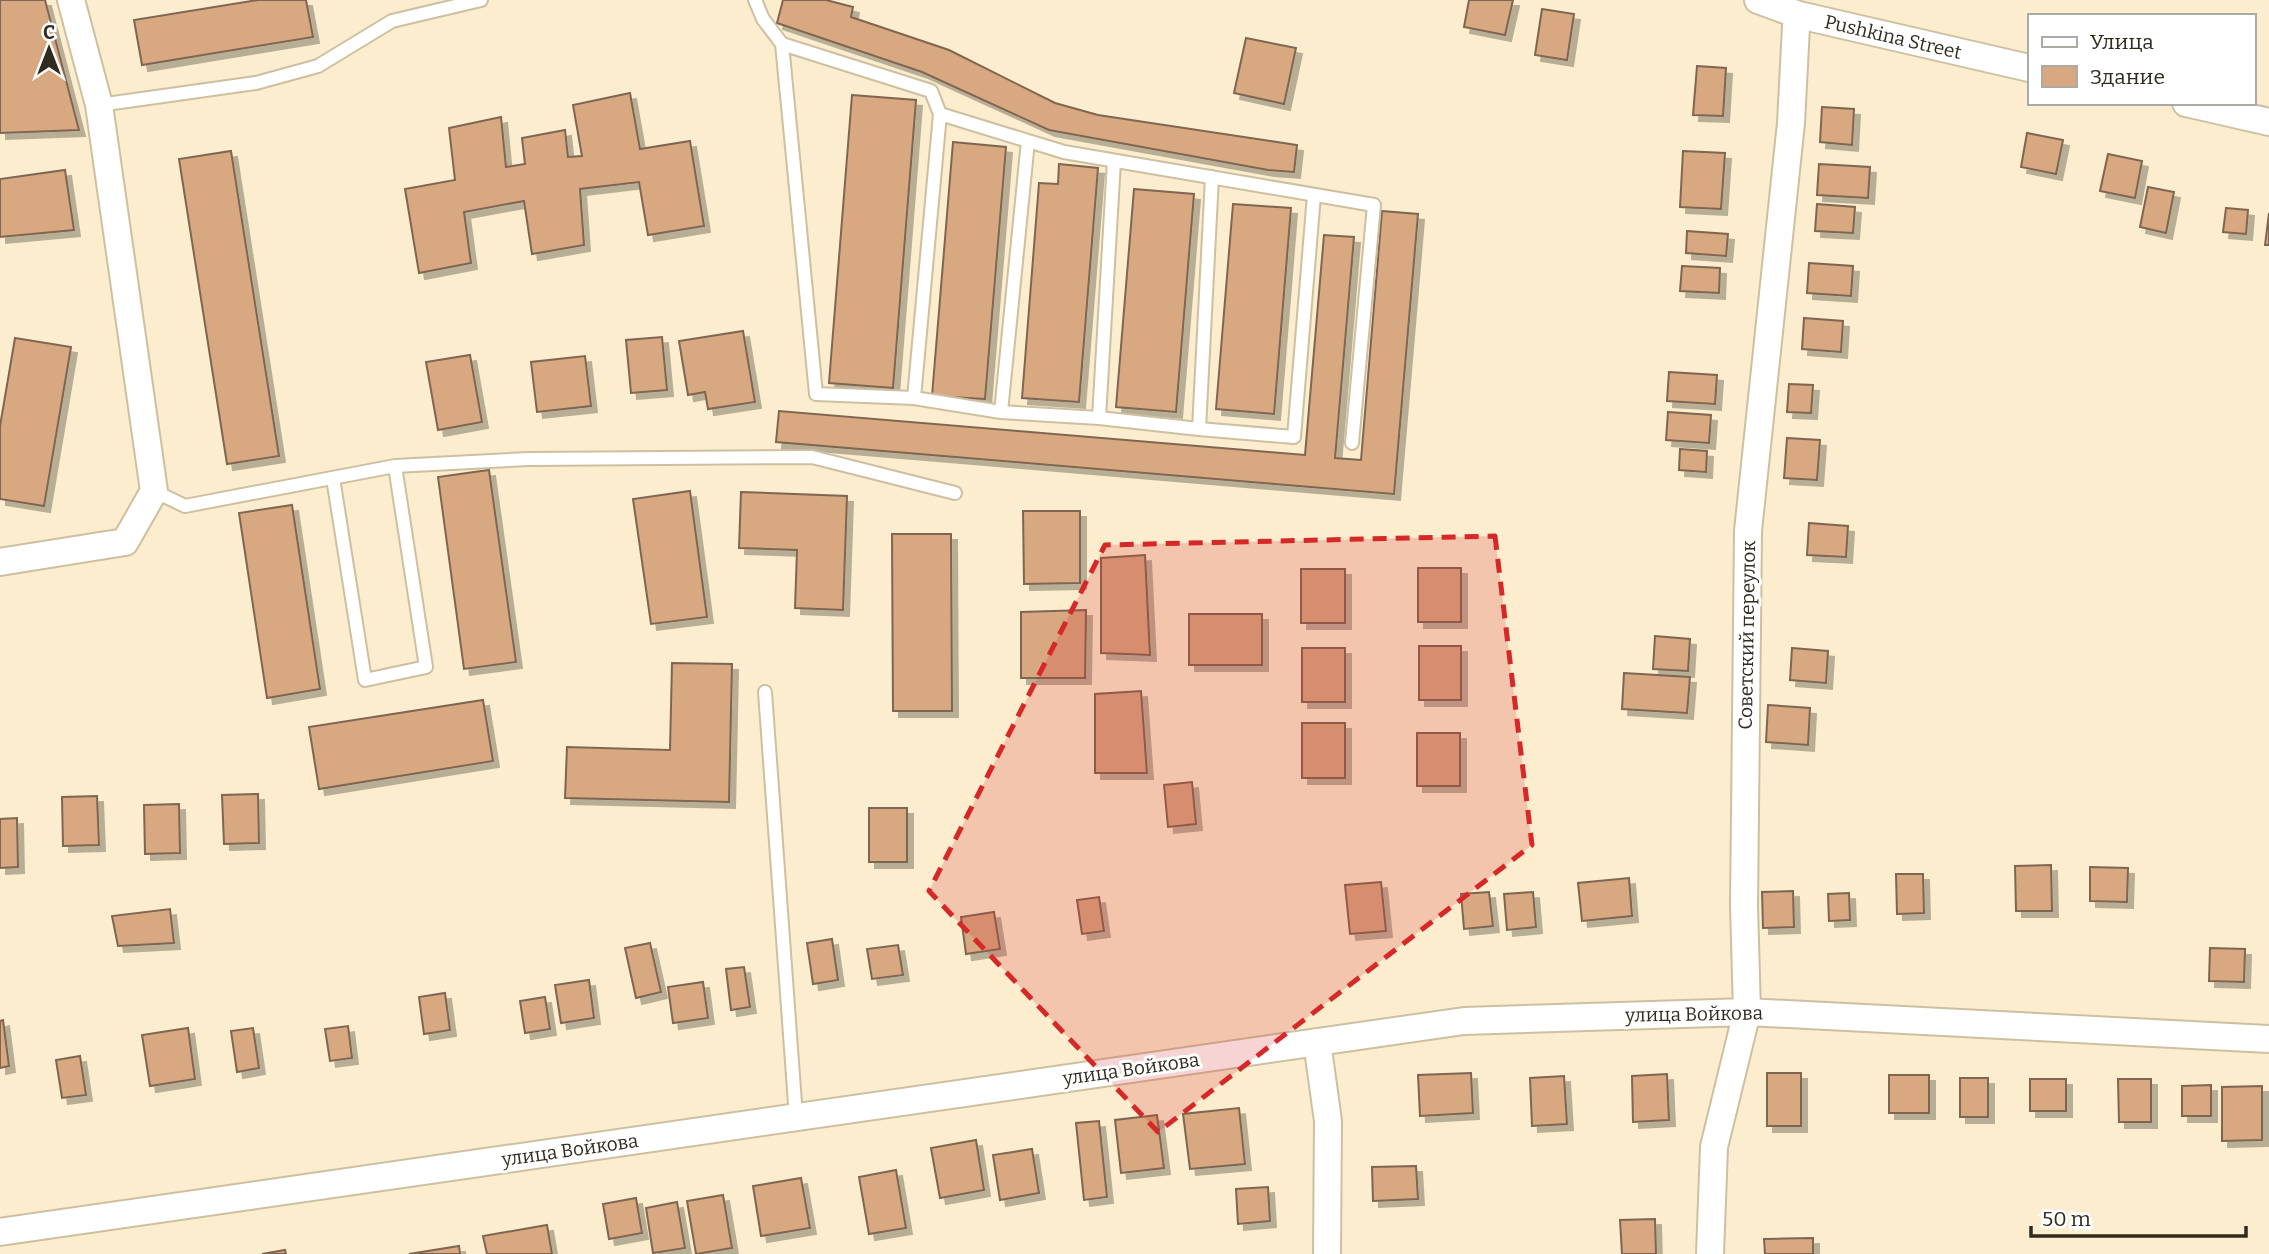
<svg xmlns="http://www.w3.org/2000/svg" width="2269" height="1254" viewBox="0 0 2269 1254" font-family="Bitter,serif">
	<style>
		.building { fill: #d8a880; stroke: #7f6652; stroke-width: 2; filter: url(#shadow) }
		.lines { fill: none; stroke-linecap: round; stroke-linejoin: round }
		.service-casing { stroke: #cdc0a1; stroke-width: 16 }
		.minor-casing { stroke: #cdc0a1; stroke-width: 30 }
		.service { stroke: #fff; stroke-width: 12 }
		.minor { stroke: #fff; stroke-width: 26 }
		.marked { fill: #d62828; fill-opacity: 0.2; stroke: #d62828; stroke-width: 5; stroke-dasharray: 14 9; stroke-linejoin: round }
		.labels { text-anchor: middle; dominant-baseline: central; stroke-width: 6; stroke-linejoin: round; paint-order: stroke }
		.street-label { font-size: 19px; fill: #302b1f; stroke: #fff }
	</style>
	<defs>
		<filter id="shadow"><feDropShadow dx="6" dy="6" stdDeviation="0" flood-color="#0004"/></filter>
	</defs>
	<rect width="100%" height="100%" fill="#fbedcd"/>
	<path class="building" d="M0 0H45L79 130 0 133Z
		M258 0H306L313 37 142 65 134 20Z
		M783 0H826L853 7 851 17 949 50 1055 103 1098 115 1297 145 1294 172 1268 170 1049 130 922 72 777 23Z
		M1469 0H1513L1505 35 1464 27Z
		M1542 9 1574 14 1567 60 1535 55Z
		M1246 38 1296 48 1284 104 1234 93Z
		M1697 66 1726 68 1723 116 1693 115Z
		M630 93 640 149 690 141 704 226 648 235 639 182 580 189 584 245 532 254 524 201 464 212 471 263 419 273 405 189 455 180 449 128 501 117 506 167 525 164 522 138 565 130 568 157 582 156 573 105Z
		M852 95 916 100 893 388 829 383Z
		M1822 107 1854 109 1852 145 1820 142Z
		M2027 133 2063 140 2056 174 2021 167Z
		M953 142 1006 147 985 399 932 396Z
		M231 151 279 456 227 464 179 159Z
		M1683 151 1725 153 1721 209 1680 207Z
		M2108 154 2142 161 2135 198 2100 191Z
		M1059 164 1098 168 1079 402 1022 398 1039 183 1058 184Z
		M1819 164 1870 167 1868 198 1817 195Z
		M65 170 74 230 0 237V179Z
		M2148 187 2174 192 2166 233 2140 227Z
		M1134 189 1194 194 1176 412 1116 407Z
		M1233 204 1291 208 1274 414 1216 409Z
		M1817 204 1855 207 1853 233 1815 231Z
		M2226 208 2248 210 2246 234 2223 232Z
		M1382 211 1418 214 1394 494 776 442 779 411 1305 455 1324 235 1354 237 1335 458 1361 460Z
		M2269 213V245H2265Z
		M1687 231 1728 234 1726 256 1686 253Z
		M1809 263 1853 266 1851 296 1807 293Z
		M1682 266 1720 268 1719 293 1680 291Z
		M1804 318 1843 321 1841 352 1802 349Z
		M743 331 755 402 708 409 705 392 688 395 679 341Z
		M662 337 667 390 631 393 626 340Z
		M15 338 71 347 44 506 0 499V426Z
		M470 355 482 422 438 430 426 362Z
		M585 356 591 406 537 412 531 362Z
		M1669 372 1717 375 1715 404 1667 401Z
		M1789 384 1813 385 1811 413 1787 412Z
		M1668 412 1711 415 1709 443 1666 440Z
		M1787 438 1820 440 1817 480 1784 478Z
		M1680 449 1707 451 1706 472 1679 470Z
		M489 470 516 662 464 669 438 477Z
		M690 491 707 617 651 624 633 499Z
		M741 492 847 496 843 610 795 608 797 550 739 548Z
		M292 505 320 689 267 698 239 513Z
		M1023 511H1080V583L1024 584Z
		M1809 523 1848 526 1846 557 1807 555Z
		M892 534H951L952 711H893Z
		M1145 555 1150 655 1101 653V558Z
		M1418 568H1461V622H1418Z
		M1301 569H1345V623H1301Z
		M1086 610 1085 678H1021V612Z
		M1189 614H1262V665H1189Z
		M1655 636 1690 639 1688 671 1653 669Z
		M1419 646H1461V700H1419Z
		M1302 648H1345V702H1302Z
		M1792 648 1828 651 1826 683 1790 680Z
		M672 663 732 664 729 802 565 798 567 747 670 750Z
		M1624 673 1690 677 1687 713 1622 709Z
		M1141 691 1147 773H1095V694Z
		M483 700 493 761 319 789 309 727Z
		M1768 705 1810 708 1808 745 1766 742Z
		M1302 723H1345V778H1302Z
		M1417 733H1460V786H1417Z
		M1192 782 1196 824 1168 827 1164 785Z
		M258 794 259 843 224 844 222 795Z
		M97 796 99 845 63 846 62 797Z
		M179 804 180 853 145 854 144 805Z
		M869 808H907V862H869Z
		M17 818 18 867 0 868V819Z
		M2051 865 2052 911H2016L2015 866Z
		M2090 867 2128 868 2127 902 2090 901Z
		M1896 874H1923L1924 913 1897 914Z
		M1629 878 1632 916 1582 921 1578 883Z
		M1381 882 1386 931 1350 934 1345 885Z
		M1793 891 1794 927 1763 928 1762 892Z
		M1489 892 1493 926 1464 929 1461 894Z
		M1533 892 1536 927 1507 930 1504 894Z
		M1849 893 1850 920 1829 921 1828 894Z
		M1099 897 1104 931 1082 934 1077 900Z
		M170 909 174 943 118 946 112 916Z
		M994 912 1000 949 966 954 961 917Z
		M832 939 838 980 813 984 807 943Z
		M650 943 661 992 636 998 625 948Z
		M898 945 903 975 872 979 867 949Z
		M2210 948 2245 949 2244 982 2209 981Z
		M744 967 750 1007 731 1010 726 969Z
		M589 980 594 1018 561 1023 555 985Z
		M703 982 708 1018 673 1023 668 987Z
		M445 993 450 1030 424 1034 419 997Z
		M545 997 550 1029 525 1033 520 1001Z
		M3 1020 9 1066 0 1068V1021Z
		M348 1026 352 1058 330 1061 325 1029Z
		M188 1028 195 1079 150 1086 142 1035Z
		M253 1028 259 1068 237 1072 231 1031Z
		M80 1056 86 1095 62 1098 56 1060Z
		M1471 1073 1473 1113 1420 1116 1418 1075Z
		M1767 1073H1801V1126H1767Z
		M1667 1074 1669 1120 1633 1122 1632 1076Z
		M1889 1075H1929V1113H1889Z
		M1564 1076 1567 1124 1532 1126 1530 1078Z
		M1960 1078H1988V1117H1960Z
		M2030 1079H2066V1111H2030Z
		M2118 1079H2151V1122H2119Z
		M2211 1085V1116H2182V1086Z
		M2262 1086V1140L2222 1141V1087Z
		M1239 1108 1245 1164 1190 1169 1183 1114Z
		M1157 1115 1164 1168 1121 1173 1115 1120Z
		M1099 1121 1107 1197 1084 1200 1076 1123Z
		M976 1140 984 1190 940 1198 931 1148Z
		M1032 1149 1039 1193 1000 1200 993 1155Z
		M1416 1166 1418 1199 1373 1201 1372 1167Z
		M896 1170 906 1228 869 1234 859 1177Z
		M801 1178 810 1228 761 1236 753 1186Z
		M1268 1187 1270 1221 1238 1224 1236 1189Z
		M723 1195 732 1248 696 1254 687 1201Z
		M636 1198 642 1233 609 1239 603 1204Z
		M677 1202 685 1248 653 1253 646 1208Z
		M1655 1219 1656 1254H1622L1620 1220Z
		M547 1225 552 1254H487L483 1236Z
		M1813 1238V1254H1765L1764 1239Z
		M459 1246 460 1254H409Z
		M285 1250 286 1254H262Z"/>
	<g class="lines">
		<defs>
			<path id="service" d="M755 0 763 19 782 44 931 91 940 114 1064 152 1374 205 1352 443
				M782 44 816 394 914 398 940 114
				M99 105 256 83 318 66 392 21 481 0
				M914 398 1001 412 1028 141
				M1001 412 1099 418 1114 161
				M1099 418 1199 429 1212 177
				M1199 429 1294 437 1314 195
				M333 478 365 680 426 667 395 466
				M154 491 185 506 395 466 528 459 812 457 955 493
				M765 692 796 1117"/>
			<path id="minor" d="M1758 0 1799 15 2029 68
				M2186 103 2269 122
				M0 562 125 542 154 491 99 105 71 0
				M1317 1042 1328 1121 1327 1254
				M0 1232 1464 1021 1747 1012 2269 1039
				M1710 1254 1714 1147 1747 1012 1744 906 1748 531 1791 123 1796 26 1799 15"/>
		</defs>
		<use href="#service" class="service-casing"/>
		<use href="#minor" class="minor-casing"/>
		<use href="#service" class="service"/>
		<use href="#minor" class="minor"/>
	</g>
	<path class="marked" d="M1495 536 1532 845 1158 1132 929 891 1105 545Z"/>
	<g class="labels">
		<g class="street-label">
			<text transform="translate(1893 37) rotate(13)">Pushkina Street</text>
			<text transform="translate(1747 635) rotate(-89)">Советский переулок</text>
			<text transform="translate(1694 1014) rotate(-1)">улица Войкова</text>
			<text transform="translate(1131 1069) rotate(-8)">улица Войкова</text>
			<text transform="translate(570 1150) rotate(-8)">улица Войкова</text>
		</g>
	</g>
	<rect x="2028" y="14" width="228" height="91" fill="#ffffff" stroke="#acaaa5" stroke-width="2"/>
	<rect x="2042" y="37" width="35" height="10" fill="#ffffff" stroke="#acaaa5" stroke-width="2"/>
	<text x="2090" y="49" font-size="21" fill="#302b1f">Улица</text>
	<rect x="2042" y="66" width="35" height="21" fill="#d8a880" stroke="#acaaa5" stroke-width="2"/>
	<text x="2090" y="84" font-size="21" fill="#302b1f">Здание</text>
	<g transform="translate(49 49)" stroke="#ffffff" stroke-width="5" paint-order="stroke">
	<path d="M0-5L12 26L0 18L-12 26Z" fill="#302b1f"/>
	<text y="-10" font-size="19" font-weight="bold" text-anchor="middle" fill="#302b1f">С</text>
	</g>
	<path d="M2031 1226v10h215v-10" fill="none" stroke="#302b1f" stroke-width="3.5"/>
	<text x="2042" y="1226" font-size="21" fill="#302b1f" stroke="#ffffff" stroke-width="5" paint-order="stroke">50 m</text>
</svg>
